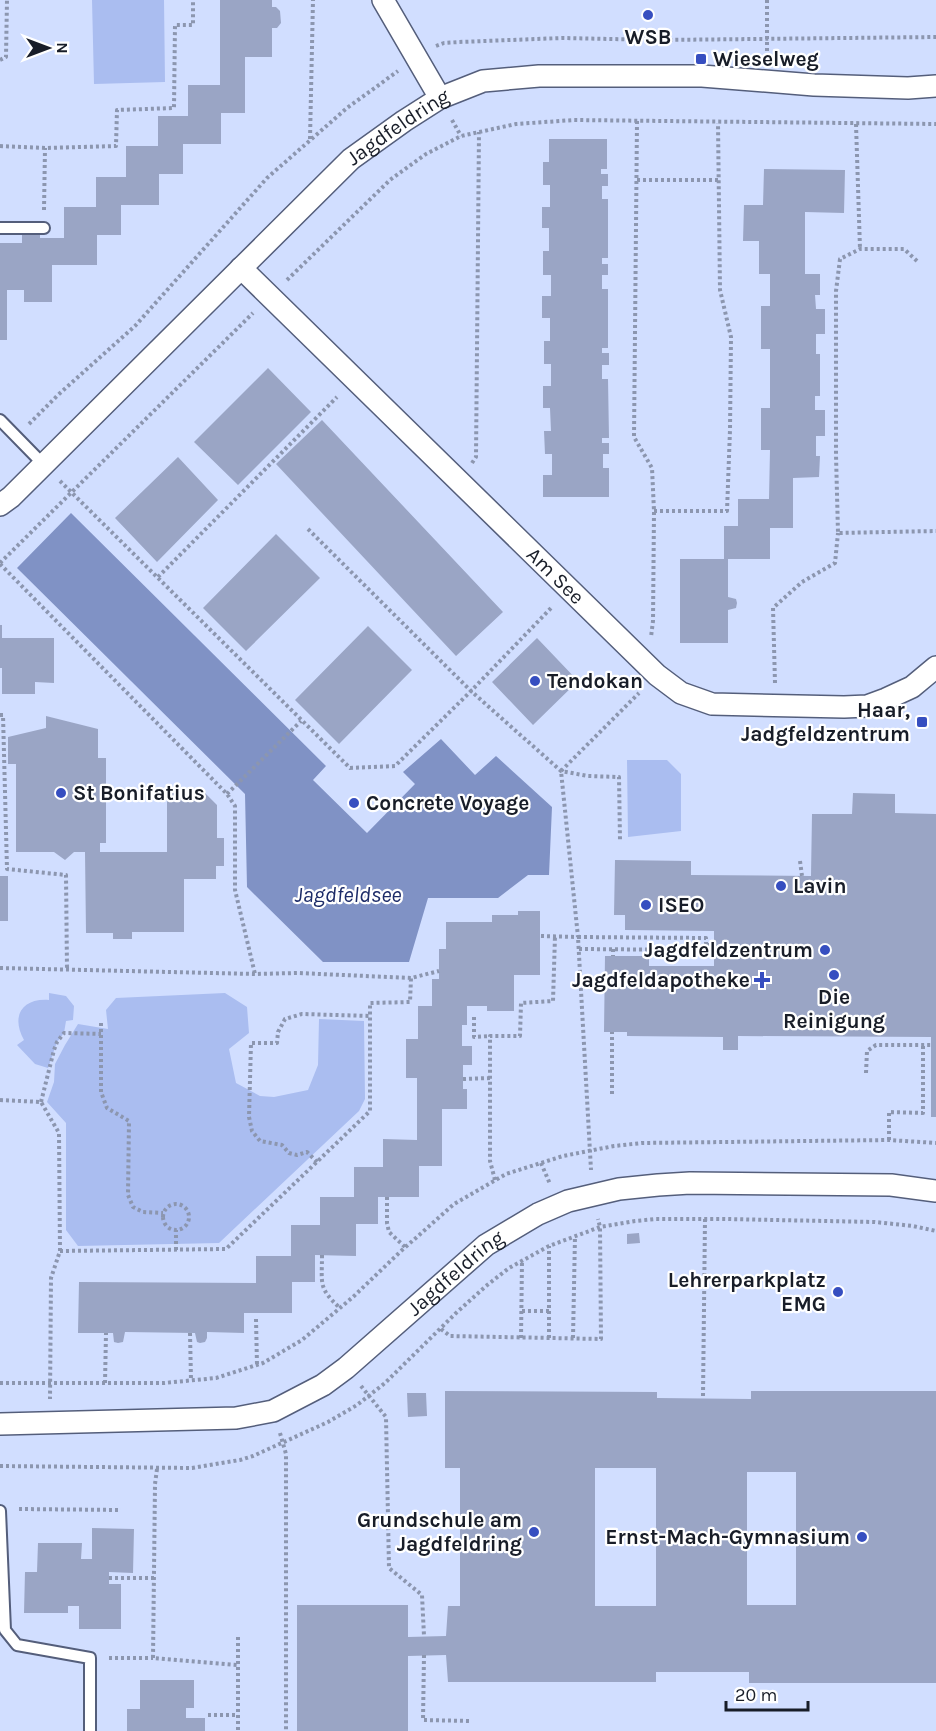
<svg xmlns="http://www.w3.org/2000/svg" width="936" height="1731" viewBox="0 0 936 1731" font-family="Karla,sans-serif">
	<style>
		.green { fill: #aabdf0 }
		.water { fill: #8092c5 }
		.building { fill: #9aa5c5; fill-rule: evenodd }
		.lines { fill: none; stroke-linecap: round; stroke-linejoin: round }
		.lane-casing { stroke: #545e7b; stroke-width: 14 }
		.street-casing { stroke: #545e7b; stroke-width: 24 }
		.path { stroke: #8c96af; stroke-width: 4; stroke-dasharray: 3 3; stroke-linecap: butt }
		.lane { stroke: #fff; stroke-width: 10 }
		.street { stroke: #fff; stroke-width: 21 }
		.poi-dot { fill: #364ec0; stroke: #fff; stroke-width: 2 }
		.labels { text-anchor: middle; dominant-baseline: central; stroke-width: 4.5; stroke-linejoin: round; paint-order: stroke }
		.poi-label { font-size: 21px; font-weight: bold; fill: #181d28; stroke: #fff; text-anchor: start }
		.street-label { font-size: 21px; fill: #181d28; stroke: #fff }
		.water-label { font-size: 22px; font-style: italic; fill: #1c2b68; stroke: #fff }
	</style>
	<rect width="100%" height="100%" fill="#d1deff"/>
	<path class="green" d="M92 0H164L165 82 94 84Z
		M627 760H667L681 774V831L628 837Z
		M49 993 66 996 74 1006 73 1020 66 1021 64 1033 57 1042 48 1068 35 1064 17 1045 24 1040C11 1017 21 998 49 1000Z
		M225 993 247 1007 249 1033 229 1049 236 1083 260 1096 274 1097 308 1090 318 1065 319 1019 364 1021 365 1099 359 1111 219 1243 78 1246 66 1230V1123L47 1102 54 1082 55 1064 65 1045 78 1024 108 1029 106 1010 116 998Z"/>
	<path class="water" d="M71 513 326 766 313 780 367 833 415 784 403 772 441 739 475 775 496 756 552 807 549 875H528L498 898H428L409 962H323L247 887 245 794 17 568Z"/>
	<path class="building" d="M220 0H272V7H276L280 11 281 23 277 28H272V57H245V113H221V144H183V174H159V205H121V235H97V265H52V302H24V290H7V340H0V243H22V233H40V238H64V207H96V177H126V146H158V116H188V85H220Z
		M549 139H607V169H601V174H608V186H602V199H608V258H602V264H608V275H602V289H608V348H602V353H609V365H602V379H608L609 438H602V443H609V454H603V468H609V497H543V475H552V454H545L544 431H551L550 408H543V386H551V364H544V341H550V318H542V296H551V275H543V251H549V228H542V207H550V185H543V162H549Z
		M764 169 845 170 844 213 805 212V274H820V295H815L816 309H825V334H816V354H820V396H815V410H825V436H816V456H820L819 477 793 478V528H770V559H728V597L736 599 737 603 736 608 728 610V643H680V559H724V526H738V499H769L770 450H761V408H770V349H761V306H770V274H759V241H743L744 205H763Z
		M268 368 311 412 238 485 194 442Z
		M322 420 503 612 456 656 276 464Z
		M178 457 218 500 157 562 115 518Z
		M276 534 320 578 246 651 203 608Z
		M0 625H2V638H54V683L35 682V694H2V668H0Z
		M368 626 412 670 339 744 295 700Z
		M537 638 578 681 533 725 492 682Z
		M46 716 98 729V758H106V843H100V852H167V792H204L217 805V838H224V866H216V879H184V932H132V939H113V933H86L85 852H74L65 860 54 852H16V764H8V737L46 728Z
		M853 793 895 794V813L936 814V1117H931V1037L738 1036V1050H723V1037L627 1036V1032H604L605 956H649V966H714V931L625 930V915H614L615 860 691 861V875L811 876 812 814H852Z
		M0 876H8V921H0Z
		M518 911H540V975H514V1011H487V1006H467V1025H462V1046H472V1065H463V1089H467V1109H442V1166H419V1197H378V1224H356V1256L315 1255V1282H292V1313H244V1333L207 1332V1338L205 1342 200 1343 197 1342 195 1333 125 1332 123 1342 118 1343 114 1342 113 1333H78L79 1282 256 1283V1256H291V1225H320V1197H354V1167H383V1139L417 1140V1078H406V1039H418V1006H432V979H439V949H446V922H492V915H518Z
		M639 1233 640 1243 627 1244V1234Z
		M445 1391 657 1392V1398L751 1399V1391H936V1683H749V1672H656V1682H448L446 1655 408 1656V1731H297V1605H408V1637L446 1636 448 1606H460V1468H445ZM595 1468H656V1606H595ZM747 1472H796V1605H747Z
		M407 1393H426L427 1416 408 1417Z
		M92 1528 134 1529 133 1573 109 1572V1584H121V1629H79V1606H68V1613H24L25 1572H37L38 1543H82L81 1559H92Z
		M140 1680H194V1708H186V1718H205V1731H127V1709H140Z"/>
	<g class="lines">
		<defs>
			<path id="lane" d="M0 228H44
				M0 420 44 465
				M0 1511 5 1630 17 1645 90 1658V1731"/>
			<g id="street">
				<path d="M383 0 440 98"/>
				<path id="s1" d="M241 268 657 675 681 693 712 704 844 707 867 706 886 699 912 687 936 667"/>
				<path id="s2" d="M0 505 11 497 351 159 404 121 440 98 483 81 539 76H702L814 85 908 88 936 86"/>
				<path id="s3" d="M0 1424 236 1418 273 1411 323 1385 346 1368 486 1245 538 1214 568 1201 619 1189 658 1185 690 1183 891 1185 936 1191"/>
			</g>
		</defs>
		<use href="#lane" class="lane-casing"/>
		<use href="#street" class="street-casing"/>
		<path class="path" d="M767 0V59
			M436 46 444 43 459 42 562 38 662 40 936 37
			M0 60 6 57 7 0
			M452 120 461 136
			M637 121 634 437 652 468 654 511 653 621 651 637
			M856 124 860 249
			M310 139 313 0
			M0 146 45 148 116 146 117 110 174 108 175 25H193V0
			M637 180H718
			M44 210 45 148
			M917 261 904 249H860L840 259 836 291V455L838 533 936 531
			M287 280 390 180 426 154 461 136 516 124 574 120 936 124
			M29 424 58 395 135 326 267 178 347 108 398 71
			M472 463 476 457 479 132
			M60 481 350 768 395 766 471 691 552 607
			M654 511H727L730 430 731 337 720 290 718 123
			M308 529 471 691 561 771 588 776 619 777 620 840
			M0 563 253 313
			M0 564 227 794 235 806V890L255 974
			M158 577 337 397
			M775 683 773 608 802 582 835 563 838 533
			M0 715H3L7 869 66 875 67 970
			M227 794 301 721
			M800 861 802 876
			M541 936 578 937 561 771 639 693
			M706 945H714
			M579 949 706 950V938L578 937 591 1170
			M613 949V956
			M0 968 255 974 298 973 411 978 439 971
			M474 1017V1037L490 1036
			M101 1023V1092L107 1108 129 1121 128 1195 133 1207 143 1212 163 1213
			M866 1073 867 1051 876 1045H931
			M463 1079 491 1078
			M612 1094V1032
			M0 1100 41 1102 59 1133 60 1251 51 1278 50 1399
			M41 1102 54 1050 57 1042 64 1033 101 1034
			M889 1140V1112L923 1113V1045
			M317 1162 307 1152 297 1155 289 1153 282 1145 260 1141 252 1131 249 1117 251 1043H277L278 1032 285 1019 302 1014 370 1016
			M541 1163 550 1184
			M495 1180 490 1161V1036H520L521 1003 553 1001 555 936
			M387 1197V1223L389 1232 405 1247
			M163 1217a13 13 0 1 1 26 0a13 13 0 1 1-26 0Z
			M176 1250V1230
			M60 1251 226 1249 370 1111V1003L410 1002 411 978
			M322 1255C322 1284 318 1288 340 1308
			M522 1311H549
			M256 1319 257 1365
			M441 1329 450 1336 601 1339 600 1227 598 1219
			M190 1333 191 1380
			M521 1338 522 1261
			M549 1338V1246
			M573 1338 575 1236
			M0 1383H164L216 1378 263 1363 302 1340 353 1297 400 1252 454 1204 506 1174 563 1156 614 1146 642 1143 889 1140 936 1143
			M105 1383 106 1333
			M361 1386 386 1417 389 1568 422 1595 424 1636
			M703 1396 705 1219
			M280 1433 286 1454V1731
			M0 1466 192 1468 240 1460 253 1456 328 1422 357 1405 385 1383 455 1314 486 1286 509 1268 549 1246 600 1227 635 1221 656 1219H725L875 1222 913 1226 936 1231
			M157 1469 155 1484 153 1658 238 1665
			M19 1509 121 1510
			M109 1578H154
			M238 1637V1731
			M424 1655 423 1720 469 1721
			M109 1658H153
			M208 1715H238"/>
		<use href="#lane" class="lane"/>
		<use href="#street" class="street"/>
	</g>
	<g class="poi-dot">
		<circle cx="648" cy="15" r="6"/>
		<rect x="695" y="53" width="12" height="12" rx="3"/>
		<circle cx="535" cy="681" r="6"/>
		<rect x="916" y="716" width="12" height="12" rx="3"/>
		<circle cx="61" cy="793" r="6"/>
		<circle cx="354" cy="803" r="6"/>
		<circle cx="781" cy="886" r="6"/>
		<circle cx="646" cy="905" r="6"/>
		<circle cx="825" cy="950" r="6"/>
		<circle cx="834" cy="975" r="6"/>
		<path d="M759 971h6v6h6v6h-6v6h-6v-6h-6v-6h6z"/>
		<circle cx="838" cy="1292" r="6"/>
		<circle cx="534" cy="1532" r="6"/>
		<circle cx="862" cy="1537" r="6"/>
	</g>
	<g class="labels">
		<g class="poi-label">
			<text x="648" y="37" text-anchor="middle">WSB</text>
			<text x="713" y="59">Wieselweg</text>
			<text x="547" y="681">Tendokan</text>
			<text x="910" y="710" text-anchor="end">Haar,<tspan x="910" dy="24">Jadgfeldzentrum</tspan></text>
			<text x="73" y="793">St Bonifatius</text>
			<text x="366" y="803">Concrete Voyage</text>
			<text x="793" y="886">Lavin</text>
			<text x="658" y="905">ISEO</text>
			<text x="813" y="950" text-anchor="end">Jagdfeldzentrum</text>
			<text x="750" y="980" text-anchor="end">Jagdfeldapotheke</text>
			<text x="834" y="997" text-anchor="middle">Die<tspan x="834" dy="24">Reinigung</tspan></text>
			<text x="826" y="1280" text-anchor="end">Lehrerparkplatz<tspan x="826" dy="24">EMG</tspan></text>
			<text x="522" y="1520" text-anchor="end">Grundschule am<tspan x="522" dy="24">Jagdfeldring</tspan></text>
			<text x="850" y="1537" text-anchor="end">Ernst-Mach-Gymnasium</text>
		</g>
		<g class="street-label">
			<text stroke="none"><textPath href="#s2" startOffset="550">Jagdfeldring</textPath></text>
			<text stroke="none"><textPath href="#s1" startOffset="440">Am See</textPath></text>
			<text stroke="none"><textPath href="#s3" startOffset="504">Jagdfeldring</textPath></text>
		</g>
		<g class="water-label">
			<text x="348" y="895">Jagdfeldsee</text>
		</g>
	</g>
	<g transform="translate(48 48) rotate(90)" stroke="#ffffff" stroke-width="4.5" paint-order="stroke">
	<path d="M0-4.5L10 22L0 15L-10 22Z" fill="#181d28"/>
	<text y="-9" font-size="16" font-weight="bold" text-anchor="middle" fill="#181d28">N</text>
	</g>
	<path d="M726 1701v9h82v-9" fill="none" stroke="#181d28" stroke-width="3"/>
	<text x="735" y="1701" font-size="18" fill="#181d28" stroke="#ffffff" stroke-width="4.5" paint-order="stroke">20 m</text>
</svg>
